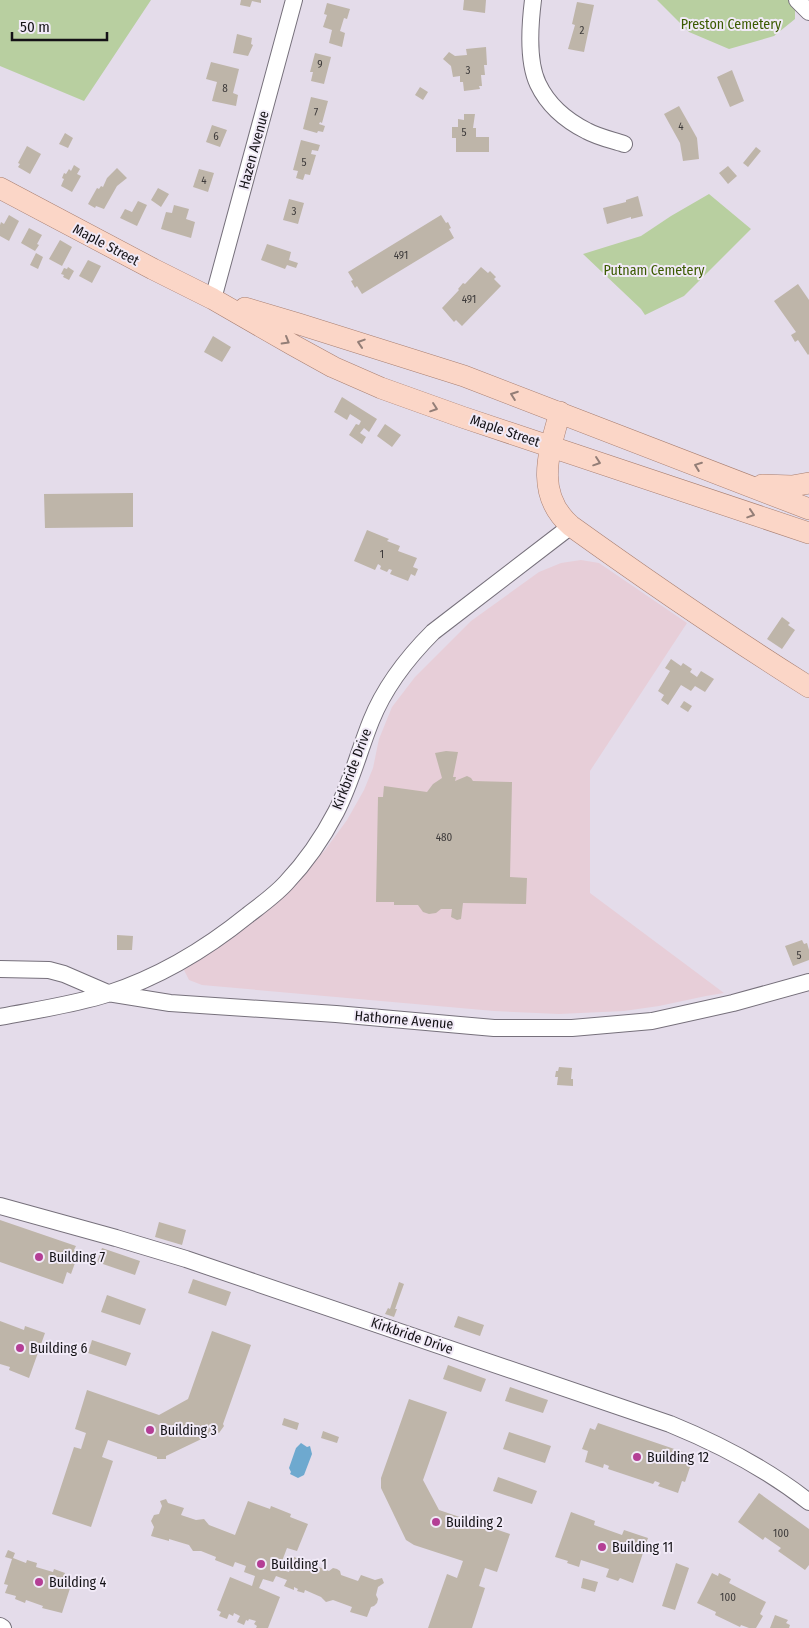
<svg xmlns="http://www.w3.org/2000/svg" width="809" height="1628" viewBox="0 0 809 1628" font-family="'Fira Sans Condensed',sans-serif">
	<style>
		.medical { fill: #e7ced8 }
		.green { fill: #b8cfa0 }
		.water { fill: #6ea9cf }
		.building { fill: #beb5a9 }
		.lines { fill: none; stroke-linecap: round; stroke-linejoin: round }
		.minor-casing { stroke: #76707b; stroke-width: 18 }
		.major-casing { stroke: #a87f71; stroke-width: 22 }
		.minor { stroke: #fff; stroke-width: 16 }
		.major { stroke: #fbd6c7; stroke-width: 21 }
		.oneway { stroke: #937e77 }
		.poi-dot { fill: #b43e95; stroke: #f1eaf7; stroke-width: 2 }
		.labels { text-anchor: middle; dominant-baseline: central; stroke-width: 4; stroke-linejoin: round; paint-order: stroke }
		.number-label { font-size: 11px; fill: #3e3b3b }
		.park-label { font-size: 14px; fill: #3b5b01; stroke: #f1eaf7 }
		.street-label { font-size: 14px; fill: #141216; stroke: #f1eaf7 }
		.poi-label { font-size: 14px; fill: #141216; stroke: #f1eaf7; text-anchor: start }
	</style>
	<rect width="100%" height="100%" fill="#e4dcea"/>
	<path class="medical" d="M581 560 599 563 687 623 590 771V893L724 993 706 996 659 1006 624 1011 559 1014 494 1011 202 985 189 980 184 970 190 964 259 917 325 850 347 820 364 790 373 768 379 739 392 707 415 677 471 621 539 572 561 563Z"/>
	<path class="green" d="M0 0H151L84 101 0 66Z
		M657 0H792L795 4V19L774 36 729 49 689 32Z
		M709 194 751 229 684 296 645 315 641 309 583 254 641 236 671 216Z"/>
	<path class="water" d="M301 1443 307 1447 310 1446 312 1454 304 1475 298 1478 290 1474 291 1472 289 1468 296 1448Z"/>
	<path class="building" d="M241 0H261V3L252 1 250 7 240 5Z
		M464 0H486L485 13 463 10Z
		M577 2 594 5 584 52 568 49 575 25 572 24Z
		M327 3 350 9 347 19 344 18 340 31 345 33 342 47 329 43 332 30 323 27 327 15 324 14Z
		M237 34 252 38 251 44 253 45 248 56 233 53Z
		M486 47 487 65H484L485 75H481L482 86H479L480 89 464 91 463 82H460V76L453 77 451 66 443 59 449 52 455 56 467 55 466 49Z
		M315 53 331 57 324 84 311 81 313 72H310Z
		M211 62 239 69 233 93 238 95 236 106 212 101 217 82 206 79Z
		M732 70 744 101 730 107 717 77Z
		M420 87 428 92 423 100 415 95Z
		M311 97 328 101 322 123 320 122 319 124 325 126 323 132 318 131 317 133 303 129Z
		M679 106 697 138 699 159 683 161 680 143 664 114Z
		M464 114H475L473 128H476V137H489V152H456V138H452V127H458V119L464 120Z
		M212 125 227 130 220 147 206 142Z
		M65 133 73 138 68 148 59 144Z
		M301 140 320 145 318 151 312 150 311 154 316 155 310 175 305 174 303 180 296 178 298 171 293 170Z
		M27 146 41 154 30 174 18 167 20 164 18 163Z
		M756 147 761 151 748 167 743 163Z
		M74 165 80 169 77 174 81 176 72 192 61 186 64 179 62 178 64 173 66 174 69 169 71 171Z
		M728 166 737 176 728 184 719 173Z
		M117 168 127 178 117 186 104 209 96 206 95 208 88 204 97 188 99 189 101 186 103 187 107 178Z
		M199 169 214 173 208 192 193 187Z
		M158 188 169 194 161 207 151 200Z
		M638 196 643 216 631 219V217L607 224 603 208 626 202V200Z
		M289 199 304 203 298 224 283 220Z
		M138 201 147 205 137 226 120 218 125 209 132 212Z
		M174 205 189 209 186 219 195 222 191 238 161 229 166 212 172 213Z
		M9 215 19 221 9 241 0 236V225L1 222 4 224Z
		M441 215 446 223 448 222 451 228 449 229 454 238 362 294 357 286 355 288 351 281 353 280 348 272Z
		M29 228 42 235 37 244 39 245 35 251 21 243Z
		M60 240 72 247 62 266 49 259Z
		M267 244 291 252 289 260 298 263 296 268 287 265 285 269 261 260Z
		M36 253 43 257 38 269 30 265Z
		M88 260 101 266 92 283 79 276Z
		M68 267 74 271 69 280 63 277 64 275 61 274 64 268 67 269Z
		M481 267 488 273 490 271 496 277 494 279 501 286 462 326 456 320 454 322 442 308 459 290 458 289 463 283 465 284Z
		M798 284 809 300V354L808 355 798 340 795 342 791 335 796 332 774 301Z
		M213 336 231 347 222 362 204 352Z
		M342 397 377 419 369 432 364 428 360 433 366 437 362 444 349 435 356 424 359 425 361 421 350 414 347 420 334 412Z
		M385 424 401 435 392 447 377 436Z
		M133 493V527L45 528 44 494Z
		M367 530 389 539 387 541 400 546 398 551 417 558 413 567 418 569 415 576 411 574 408 581 390 574 392 570 389 569 387 572 380 569 381 566 378 564 375 570 354 561Z
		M782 617 790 623 788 625 795 630 782 649 767 639Z
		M671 659 681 666 683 663 692 669 690 672 697 677 701 671 714 679 705 692 695 686 691 691 681 685 668 705 661 700 664 695 658 691 670 671 665 668Z
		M684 701 692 706 688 712 680 707Z
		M446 751 458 752 453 777H456L455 781 467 776 471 778 473 781 512 782 510 877 527 878 526 904 463 903 461 919 457 920 451 917 452 909H441L436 913 429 914 423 912 418 905H394V902H376L378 797H383L384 786 427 792 433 784 442 778 435 753Z
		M117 935 133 936 132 950H117Z
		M802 940 804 944 807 943 809 950V960L793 966 785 946Z
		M559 1067 572 1068 571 1079H573V1086L557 1085 558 1077H555L556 1071H558Z
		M0 1220 76 1246 74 1250 79 1252 71 1274 67 1272 63 1284 0 1262Z
		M159 1222 186 1230 182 1245 155 1237Z
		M102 1248 140 1261 135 1275 97 1262Z
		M193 1279 231 1292 226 1306 188 1293Z
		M399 1282 404 1284 395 1309H397L394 1317 385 1314 388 1308 390 1309Z
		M107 1295 146 1309 140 1325 101 1312Z
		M458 1316 484 1325 480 1336 454 1327Z
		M0 1321 24 1330 25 1326 45 1333 29 1378 9 1370 10 1367 0 1364Z
		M212 1331 251 1345 223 1424 224 1426 219 1433 216 1432 166 1456V1459H157V1457L108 1440 102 1457 113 1461 91 1527 52 1514 74 1447 81 1449 86 1433 75 1429 87 1390 159 1415 188 1399Z
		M92 1340 131 1353 126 1366 88 1353Z
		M448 1365 486 1379 481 1392 443 1379Z
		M510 1387 548 1400 543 1413 505 1401Z
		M409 1399 447 1412 423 1480 439 1510 510 1534 497 1572 485 1568 479 1586 485 1588 472 1628H428L447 1574 457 1578 463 1561 414 1545 406 1540 381 1488V1478Z
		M284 1418 299 1423 297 1430 282 1425Z
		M598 1423 689 1454 687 1460 692 1461 685 1482 682 1481 678 1493 658 1486 660 1483 655 1481 653 1484 608 1469 609 1466 604 1464 603 1468 585 1462 588 1451 582 1449 590 1428 595 1430Z
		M323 1431 339 1437 337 1443 321 1438Z
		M509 1432 551 1446 545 1463 503 1449Z
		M498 1477 537 1491 532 1504 493 1491Z
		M759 1493 809 1529V1565L805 1570 778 1551 781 1548 765 1537 763 1540 738 1522Z
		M166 1499 168 1503 184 1508 181 1515 196 1520 204 1519 209 1525 235 1535 248 1501 270 1509 271 1506 291 1514 290 1517 308 1524 297 1551 287 1548 279 1569 289 1572 294 1557 329 1571 333 1568 337 1569 340 1571 341 1575 358 1581 361 1575 375 1580 382 1578 384 1583 378 1587 376 1595 378 1599 377 1603 374 1606 371 1607 367 1617 350 1612 352 1607 333 1600 326 1602 321 1597 305 1590 304 1593 297 1591 298 1589 294 1587V1590L284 1586 287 1580 276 1576 273 1582 263 1579 259 1588 280 1597 268 1628H256L257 1626 254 1624 256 1621 249 1619 248 1621 246 1620 244 1625 237 1622 240 1616 234 1613 233 1616 229 1614 227 1619 219 1616 221 1612 217 1610 230 1577 252 1586 255 1576 244 1572 246 1566 235 1562 233 1567 215 1560 216 1557 201 1551H193L189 1545 169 1539V1541L151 1536 154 1527 151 1521 154 1515 159 1514 162 1506 160 1501Z
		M571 1512 595 1521 594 1525 622 1535 624 1530 648 1538 633 1583 620 1578 618 1581 606 1577 609 1569 581 1560 579 1567 567 1563 568 1561 555 1557Z
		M8 1550 15 1553 13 1558 26 1563 27 1560 37 1563 36 1567 53 1572 54 1569 65 1573 64 1576 73 1579 62 1613 42 1608 43 1606 26 1600 25 1603 15 1599 16 1596 5 1593 8 1585 4 1584 12 1559 5 1557Z
		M676 1563 689 1568 675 1610 662 1606Z
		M712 1573 718 1576 719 1573 731 1579 729 1583 766 1602 760 1614 763 1616 756 1628H749L741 1625 740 1627 715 1615 716 1612 697 1603Z
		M583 1578 598 1582 595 1592 581 1588Z
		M775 1615 788 1620 786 1623 790 1625 789 1628H770Z"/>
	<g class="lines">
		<defs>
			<path id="minor" d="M533 0C530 24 527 61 538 84 548 105 567 121 587 131 598 137 612 140 624 144
				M797 0 809 12
				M213 299 294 0
				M0 969 49 970 64 974 108 993 170 1003 336 1014 494 1028H572L652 1021 733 1003 809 982
				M0 1017C36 1010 72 1005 107 994 160 977 206 949 248 915 261 905 275 895 286 883 305 863 323 837 336 812 351 783 359 751 371 721 385 686 407 658 433 632L571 526
				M0 1206 116 1238 186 1259 670 1424C719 1444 767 1469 809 1502
				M0 1626 3 1628"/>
			<path id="major" d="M0 188 153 269 213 299 293 345 333 367 381 388 462 417 809 533
				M245 308 299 324 464 376 809 509
				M560 412C549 452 534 494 571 526 649 582 728 636 809 687
				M762 485 792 486 809 483"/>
		</defs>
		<use href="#minor" class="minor-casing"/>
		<use href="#major" class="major-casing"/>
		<use href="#minor" class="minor"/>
		<use href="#major" class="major"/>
	</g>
	<defs><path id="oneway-chevron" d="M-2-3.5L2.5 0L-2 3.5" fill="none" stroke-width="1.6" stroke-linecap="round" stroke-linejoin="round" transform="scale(1.25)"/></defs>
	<g class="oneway">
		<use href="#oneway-chevron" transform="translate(286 341) rotate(30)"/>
		<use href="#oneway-chevron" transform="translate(361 343) rotate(-162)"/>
		<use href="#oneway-chevron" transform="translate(514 395) rotate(-160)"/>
		<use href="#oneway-chevron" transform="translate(434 408) rotate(19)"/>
		<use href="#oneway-chevron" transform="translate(597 462) rotate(19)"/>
		<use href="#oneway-chevron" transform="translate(698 466) rotate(-159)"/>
		<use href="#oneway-chevron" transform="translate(751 514) rotate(18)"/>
	</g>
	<g class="poi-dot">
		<circle cx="39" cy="1257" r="5"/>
		<circle cx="20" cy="1348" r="5"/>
		<circle cx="150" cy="1430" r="5"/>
		<circle cx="637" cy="1457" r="5"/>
		<circle cx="436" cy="1522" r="5"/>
		<circle cx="602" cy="1547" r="5"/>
		<circle cx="261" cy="1564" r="5"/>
		<circle cx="39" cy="1582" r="5"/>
	</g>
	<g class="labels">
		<g class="number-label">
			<text x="582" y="30">2</text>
			<text x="320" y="64">9</text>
			<text x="468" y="70">3</text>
			<text x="225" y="88">8</text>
			<text x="316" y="112">7</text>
			<text x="681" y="126">4</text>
			<text x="464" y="132">5</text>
			<text x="216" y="136">6</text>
			<text x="304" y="162">5</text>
			<text x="204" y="180">4</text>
			<text x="294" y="211">3</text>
			<text x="401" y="255">491</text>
			<text x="469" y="299">491</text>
			<text x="382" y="554">1</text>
			<text x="444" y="837">480</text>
			<text x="799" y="955">5</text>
			<text x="781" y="1533">100</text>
			<text x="728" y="1597">100</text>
		</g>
		<g class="park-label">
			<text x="731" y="24">Preston Cemetery</text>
			<text x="654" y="270">Putnam Cemetery</text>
		</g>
		<g class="street-label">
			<text transform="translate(254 150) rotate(-75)">Hazen Avenue</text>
			<text transform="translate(106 245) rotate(28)">Maple Street</text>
			<text transform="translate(505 431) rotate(19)">Maple Street</text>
			<text transform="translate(352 769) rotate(-69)">Kirkbride Drive</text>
			<text transform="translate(404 1020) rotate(5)">Hathorne Avenue</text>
			<text transform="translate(412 1336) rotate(19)">Kirkbride Drive</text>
		</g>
		<g class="poi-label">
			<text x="49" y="1257">Building 7</text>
			<text x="30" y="1348">Building 6</text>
			<text x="160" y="1430">Building 3</text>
			<text x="647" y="1457">Building 12</text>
			<text x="446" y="1522">Building 2</text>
			<text x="612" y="1547">Building 11</text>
			<text x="271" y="1564">Building 1</text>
			<text x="49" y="1582">Building 4</text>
		</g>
	</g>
	<path d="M12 32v8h95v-8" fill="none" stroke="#141216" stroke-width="2.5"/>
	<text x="20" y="32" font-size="15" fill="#141216" stroke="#f1eaf7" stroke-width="4" paint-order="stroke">50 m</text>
</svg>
